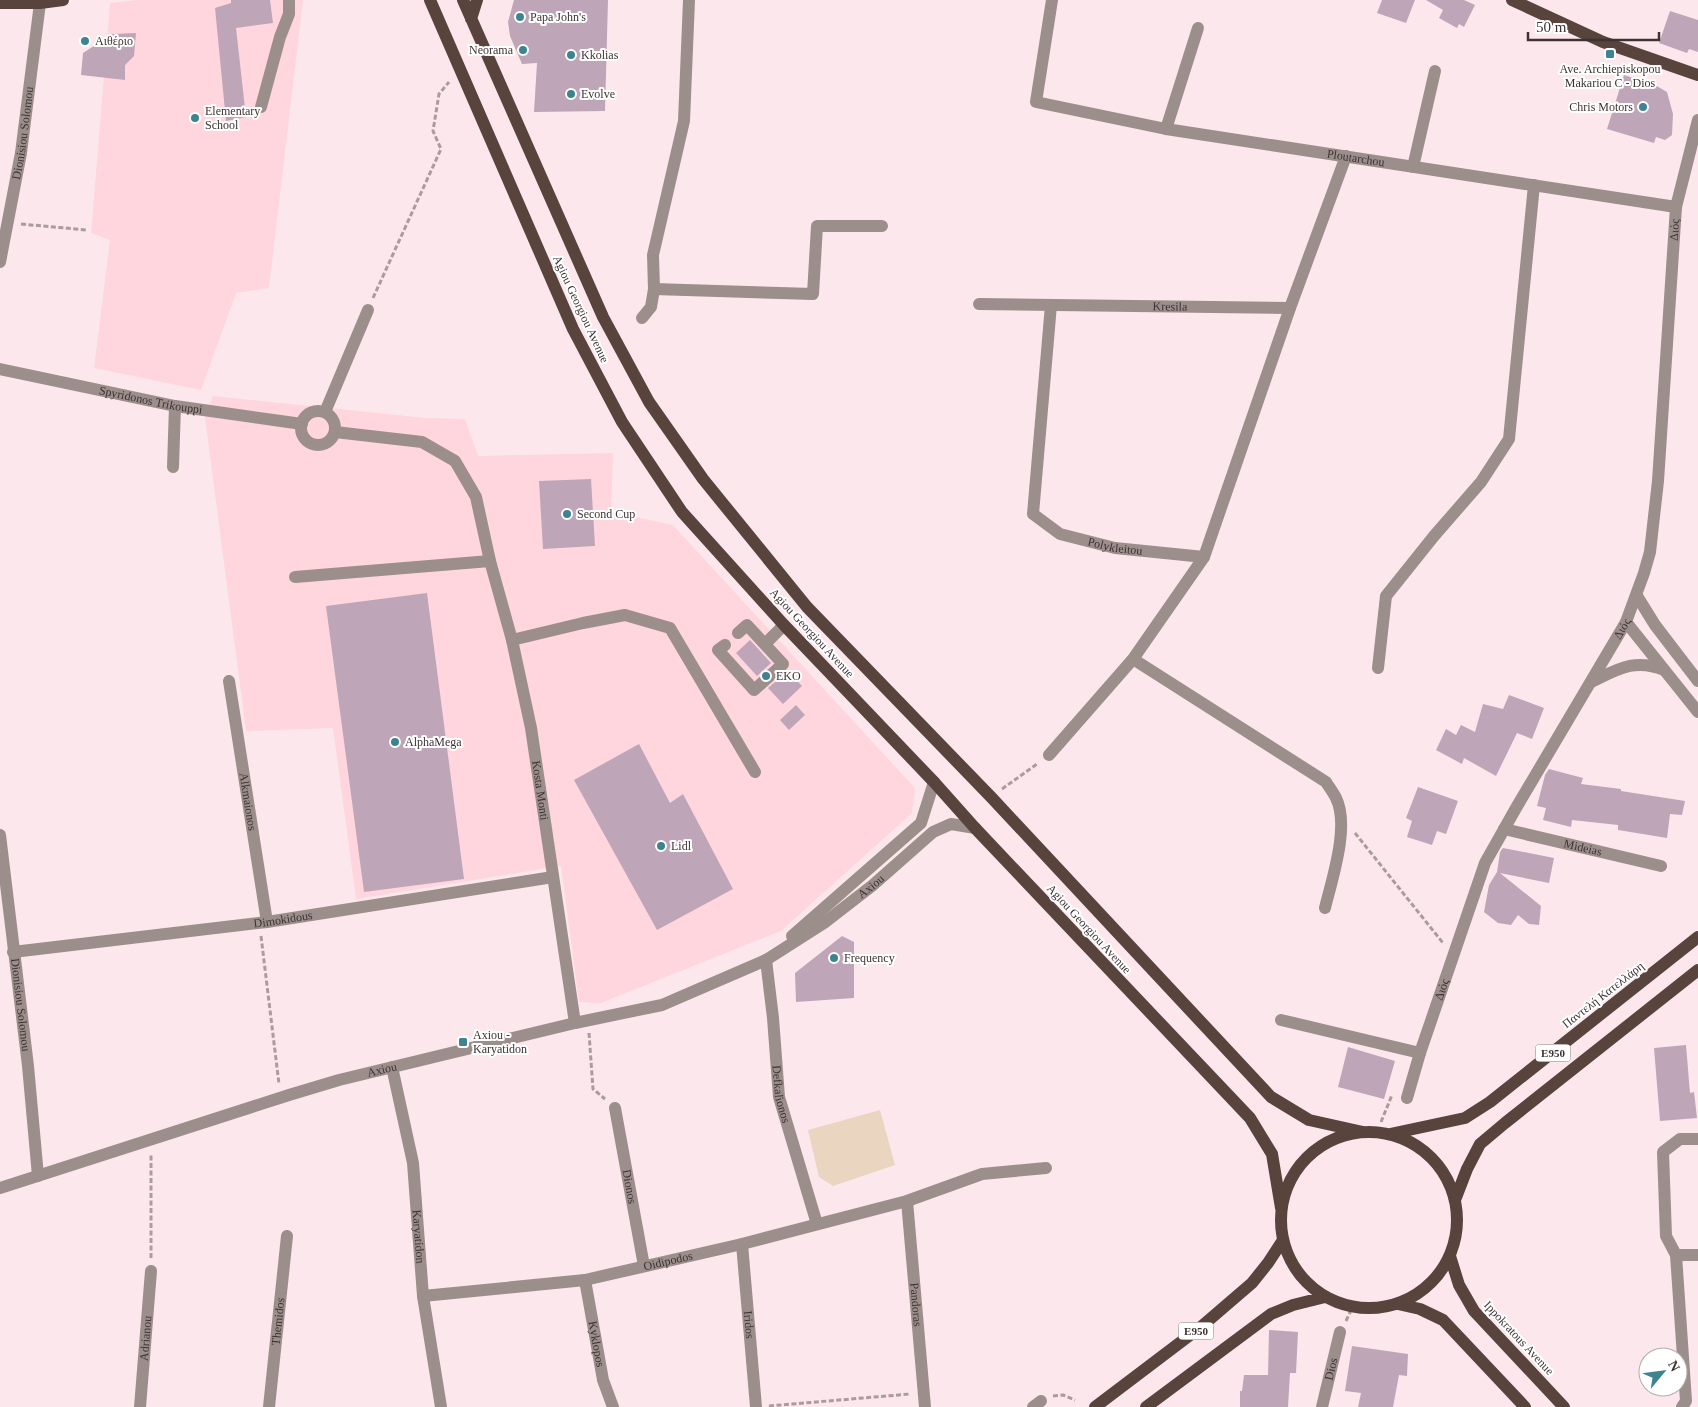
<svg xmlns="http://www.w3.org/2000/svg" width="1698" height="1407" viewBox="0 0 1698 1407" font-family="'Times New Roman',serif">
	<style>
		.built { fill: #ffd6dd }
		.green { fill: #ead5c1 }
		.building { fill: #bea6b8 }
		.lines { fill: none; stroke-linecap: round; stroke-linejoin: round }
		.path { stroke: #ab9b9e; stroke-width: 3; stroke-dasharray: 5 2.5; stroke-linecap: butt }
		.minor { stroke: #9c8f8b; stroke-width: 12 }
		.major { stroke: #59433d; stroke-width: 12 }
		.poi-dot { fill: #3e8390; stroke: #fff; stroke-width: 2 }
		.labels { text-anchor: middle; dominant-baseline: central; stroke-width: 4; stroke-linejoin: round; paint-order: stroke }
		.shield { fill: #fff; stroke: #787071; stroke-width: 1 }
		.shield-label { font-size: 11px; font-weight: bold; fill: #3e3234 }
		.poi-label { font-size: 12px; fill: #3e3234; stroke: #fff; text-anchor: start }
		.street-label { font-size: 12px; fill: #3e3234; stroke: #fff }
	</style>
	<rect width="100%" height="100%" fill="#fce8ec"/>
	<path class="built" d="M137 0H303L269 288 236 293 201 390 94 368 110 240 91 233 110 3Z
		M213 396 426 418 465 419 478 456 613 453 611 512 673 525 915 788 912 813 781 931 601 1003 579 1002 561 866 356 899 333 728 246 731 205 418Z"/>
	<path class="green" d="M880 1110 895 1165 833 1186 819 1177 808 1130Z"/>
	<path class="building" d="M231 0H270L273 23 236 28 246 117 226 121 215 8 231 3Z
		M514 0H608L605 111 534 112 537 63 522 64 510 36 508 22Z
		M1382 0H1415L1406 23 1377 13Z
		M1426 0H1464L1475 5 1464 27 1459 24 1457 28 1439 18 1443 10Z
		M1670 11 1698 20V52L1689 49 1687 53 1659 43Z
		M136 33 134 56 125 65V80L81 75 83 53 112 34Z
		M1624 75 1655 85 1667 92 1673 114 1672 135 1665 140 1656 137 1654 143 1607 129Z
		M591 479 595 546 543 549 539 481Z
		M427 593 464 879 364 892 326 606Z
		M750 640 771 663 757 676 736 653Z
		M788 671 802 686 783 704 768 688Z
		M1509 695 1544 708 1532 739 1517 733 1496 776 1464 758 1462 764 1436 750 1446 729 1456 735 1461 725 1475 732 1483 704 1503 709Z
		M796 705 805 715 789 730 780 720Z
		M639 744 670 803 683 794 733 889 657 930 574 780Z
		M1549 769 1583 778 1581 784 1621 789V791L1685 801 1682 815 1670 814 1667 838 1618 830V825L1572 820 1571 827 1543 820 1546 808 1537 806 1545 775Z
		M1418 787 1458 801 1446 834 1437 831 1432 845 1407 837 1412 821 1406 818Z
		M1503 848 1554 858 1549 883 1500 873 1541 906 1539 925 1529 924 1518 915 1511 925 1498 923 1484 912 1489 885 1497 872 1500 852Z
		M842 936 854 942V998L796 1002 795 973Z
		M1686 1045 1690 1093 1694 1092 1697 1118 1660 1121 1654 1048Z
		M1348 1047 1395 1061 1384 1099 1338 1087Z
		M1269 1330 1298 1332 1296 1373H1290L1288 1407H1240V1391H1242L1244 1375H1268Z
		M1352 1346 1408 1354 1407 1376 1399 1375 1393 1407H1358L1361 1393 1345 1391Z"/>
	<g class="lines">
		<path class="path" d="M21 224 87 230
			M373 298 441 149 433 131 439 94 449 82
			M1002 789 1037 764
			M1355 833 1443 943
			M261 936 279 1084
			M589 1033 593 1089 605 1099
			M1381 1122 1392 1095
			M151 1258V1154
			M1346 1321 1352 1308
			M1053 1396 1063 1395 1075 1400
			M769 1406 910 1394"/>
		<g class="minor">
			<path id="s1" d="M1052 0 1036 102 1166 129 1676 207"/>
			<path d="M261 107 280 37 289 14V0"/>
			<path d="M1166 129 1198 28"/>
			<path d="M1413 167 1435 71"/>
			<path id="s2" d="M0 262 21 153 40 3"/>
			<path d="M654 289 813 294 817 226H882"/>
			<path id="s3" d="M979 304 1290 308"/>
			<path id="s4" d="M1051 305 1033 514 1060 534 1115 548 1204 557"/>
			<path d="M642 318 651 307 654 289 653 255 684 121 689 0"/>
			<path id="s5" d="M0 369 175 406 302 424"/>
			<circle cx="318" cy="428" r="17"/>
			<path d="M325 412 368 310"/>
			<path id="s6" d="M335 432 422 442 455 461 476 497 490 561 512 640 531 728 575 1023"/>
			<path d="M173 467 175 406"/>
			<path d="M295 577 490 561"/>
			<path d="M1637 596 1655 625 1698 681"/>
			<path d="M1626 622 1698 712"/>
			<path d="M512 640 583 623 625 615 670 628 755 772"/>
			<path d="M765 644 784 625"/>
			<path d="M725 645 718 650 754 690 783 664 747 625 738 633"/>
			<path d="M1133 659 1326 782C1329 787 1333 792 1336 798 1350 826 1332 879 1325 908"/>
			<path d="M1378 668 1386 596 1434 536 1481 482 1509 439 1534 185"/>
			<path id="s7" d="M229 681 267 922"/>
			<path d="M1591 682C1618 669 1635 658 1664 670"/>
			<path d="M1049 755 1133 659 1204 557 1290 308 1346 156"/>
			<path id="s8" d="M1504 829 1661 866"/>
			<path id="s9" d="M0 835 28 1066 38 1176"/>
			<path d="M792 936 921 823 934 782"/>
			<path id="s10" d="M13 952 267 922 553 877"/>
			<path id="s11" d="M766 960 773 1018 779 1097 817 1224"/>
			<path d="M1281 1020 1420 1053"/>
			<path id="s12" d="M392 1067 413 1163 423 1296 441 1407"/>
			<path id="s13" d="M1407 1098 1420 1053 1485 863 1516 808 1626 622 1644 573 1650 552 1658 481 1676 207 1698 120"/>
			<path id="s14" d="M615 1108 644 1266"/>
			<path id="s15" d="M0 1188 289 1095 339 1080 575 1023 662 1005 766 960 824 923 873 885 933 832 951 824 975 828"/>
			<path id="s16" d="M907 1201 925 1407"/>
			<path id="s17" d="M742 1244 756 1407"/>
			<path d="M1676 1255H1698"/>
			<path id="s18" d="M585 1280 603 1380 613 1407"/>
			<path id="s19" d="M423 1296 585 1280 742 1244 907 1201 982 1174 1046 1168"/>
			<path id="s20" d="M140 1407 151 1271"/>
			<path id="s21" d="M269 1407 287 1236"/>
			<path d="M1033 1407 1041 1401"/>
			<path id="s22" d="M1322 1407 1340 1332"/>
			<path d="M1682 1407 1686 1401 1676 1255 1666 1236 1663 1152 1680 1139H1698"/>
		</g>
		<path class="major" d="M430 0 573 329 622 422 682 512 784 625 934 782 975 828 1250 1118 1272 1154 1281 1208
			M463 0 603 317 649 402 703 479 807 607 991 797 1271 1097 1309 1120 1363 1132
			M1512 0 1603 42 1698 75
			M0 3H40L63 0
			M471 19 477 0
			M1281 1220a88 88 0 1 1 176 0a88 88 0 1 1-176 0Z
			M1390 1134 1465 1118 1490 1102 1698 937
			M1455 1200 1467 1169 1480 1144 1505 1123 1698 970
			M1450 1256 1459 1285 1474 1311 1564 1407
			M1398 1304 1420 1309 1443 1320 1525 1407
			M1095 1407 1202 1326 1252 1283 1268 1263 1283 1240
			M1146 1407 1271 1314 1293 1305 1325 1297"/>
	</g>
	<g class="poi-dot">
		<circle cx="520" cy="17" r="5"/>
		<circle cx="85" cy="41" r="5"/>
		<circle cx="523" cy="50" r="5"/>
		<rect x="1605" y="49" width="10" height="10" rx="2.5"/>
		<circle cx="571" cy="55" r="5"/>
		<circle cx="571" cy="94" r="5"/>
		<circle cx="1643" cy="107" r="5"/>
		<circle cx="195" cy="118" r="5"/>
		<circle cx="567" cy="514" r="5"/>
		<circle cx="766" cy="676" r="5"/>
		<circle cx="395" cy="742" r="5"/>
		<circle cx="661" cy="846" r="5"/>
		<circle cx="834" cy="958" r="5"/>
		<rect x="458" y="1037" width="10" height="10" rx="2.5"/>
	</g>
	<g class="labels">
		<g class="shield">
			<rect x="1535.5" y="1044.5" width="35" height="17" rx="4"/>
			<rect x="1178.5" y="1322.5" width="35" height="17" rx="4"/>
		</g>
		<g class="shield-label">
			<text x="1553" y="1053">E950</text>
			<text x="1196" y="1331">E950</text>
		</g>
		<g class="poi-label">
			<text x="530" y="17">Papa John's</text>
			<text x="95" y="41">Αιθέριο</text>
			<text x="513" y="50" text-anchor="end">Neorama</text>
			<text x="581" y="55">Kkolias</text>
			<text x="1610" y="69" text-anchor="middle">Ave. Archiepiskopou<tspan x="1610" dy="14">Makariou C - Dios</tspan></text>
			<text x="581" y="94">Evolve</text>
			<text x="1633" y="107" text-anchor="end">Chris Motors</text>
			<text x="205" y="111">Elementary<tspan x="205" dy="14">School</tspan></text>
			<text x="577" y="514">Second Cup</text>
			<text x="776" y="676">EKO</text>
			<text x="405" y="742">AlphaMega</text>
			<text x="671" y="846">Lidl</text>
			<text x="844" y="958">Frequency</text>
			<text x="473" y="1035">Axiou -<tspan x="473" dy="14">Karyatidon</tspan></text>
		</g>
		<g class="street-label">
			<text stroke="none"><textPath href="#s2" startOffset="131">Dionisiou Solomou</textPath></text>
			<text stroke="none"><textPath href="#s1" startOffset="428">Ploutarchou</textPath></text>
			<text stroke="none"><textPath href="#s13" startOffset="924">Διός</textPath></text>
			<text stroke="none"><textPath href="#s3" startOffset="191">Kresila</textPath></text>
			<text transform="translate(581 309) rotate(65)">Agiou Georgiou Avenue</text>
			<text stroke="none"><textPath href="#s5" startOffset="154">Spyridonos Trikouppi</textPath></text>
			<text stroke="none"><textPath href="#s4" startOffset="300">Polykleitou</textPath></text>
			<text stroke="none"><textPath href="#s13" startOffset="519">Διός</textPath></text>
			<text transform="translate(812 633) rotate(47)">Agiou Georgiou Avenue</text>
			<text stroke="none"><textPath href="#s6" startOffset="468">Kosta Monti</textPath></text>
			<text stroke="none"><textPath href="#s7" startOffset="122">Alkmaionos</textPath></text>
			<text stroke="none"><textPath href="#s8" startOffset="81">Mideias</textPath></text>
			<text stroke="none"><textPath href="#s15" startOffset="929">Axiou</textPath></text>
			<text stroke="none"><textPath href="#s10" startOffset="272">Dimokidous</textPath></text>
			<text transform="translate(1089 929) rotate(47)">Agiou Georgiou Avenue</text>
			<text stroke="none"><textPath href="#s13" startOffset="114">Διός</textPath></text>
			<text transform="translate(1603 995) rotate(-38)">Παντελή Κατελλάρη</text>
			<text stroke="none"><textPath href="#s9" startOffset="171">Dionisiou Solomou</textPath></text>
			<text stroke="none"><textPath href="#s15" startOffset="400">Axiou</textPath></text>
			<text stroke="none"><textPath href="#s11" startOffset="135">Defkalionos</textPath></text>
			<text stroke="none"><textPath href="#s14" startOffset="80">Dionos</textPath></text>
			<text stroke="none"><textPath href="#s12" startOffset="172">Karyatidon</textPath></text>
			<text stroke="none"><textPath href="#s19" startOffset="248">Oidipodos</textPath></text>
			<text stroke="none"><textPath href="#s16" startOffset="104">Pandoras</textPath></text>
			<text stroke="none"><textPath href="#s21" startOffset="86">Themidos</textPath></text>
			<text stroke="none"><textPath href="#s17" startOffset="81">Iridos</textPath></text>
			<text transform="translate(1519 1338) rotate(47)">Ippokratous Avenue</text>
			<text stroke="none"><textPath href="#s20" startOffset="69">Adrianou</textPath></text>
			<text stroke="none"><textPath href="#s18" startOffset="65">Kyklopos</textPath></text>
			<text stroke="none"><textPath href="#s22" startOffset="39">Dios</textPath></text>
		</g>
	</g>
	<g transform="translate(1663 1372) rotate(61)"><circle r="24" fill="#ffffff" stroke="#b2adae"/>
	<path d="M0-4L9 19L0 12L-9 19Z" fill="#3e8390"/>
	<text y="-8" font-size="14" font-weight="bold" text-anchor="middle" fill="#3e3234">N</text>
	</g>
	<path d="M1528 32v8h131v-8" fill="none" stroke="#3e3234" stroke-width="2.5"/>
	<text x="1536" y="32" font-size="15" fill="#3e3234" stroke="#ffffff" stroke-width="4" paint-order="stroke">50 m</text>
</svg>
